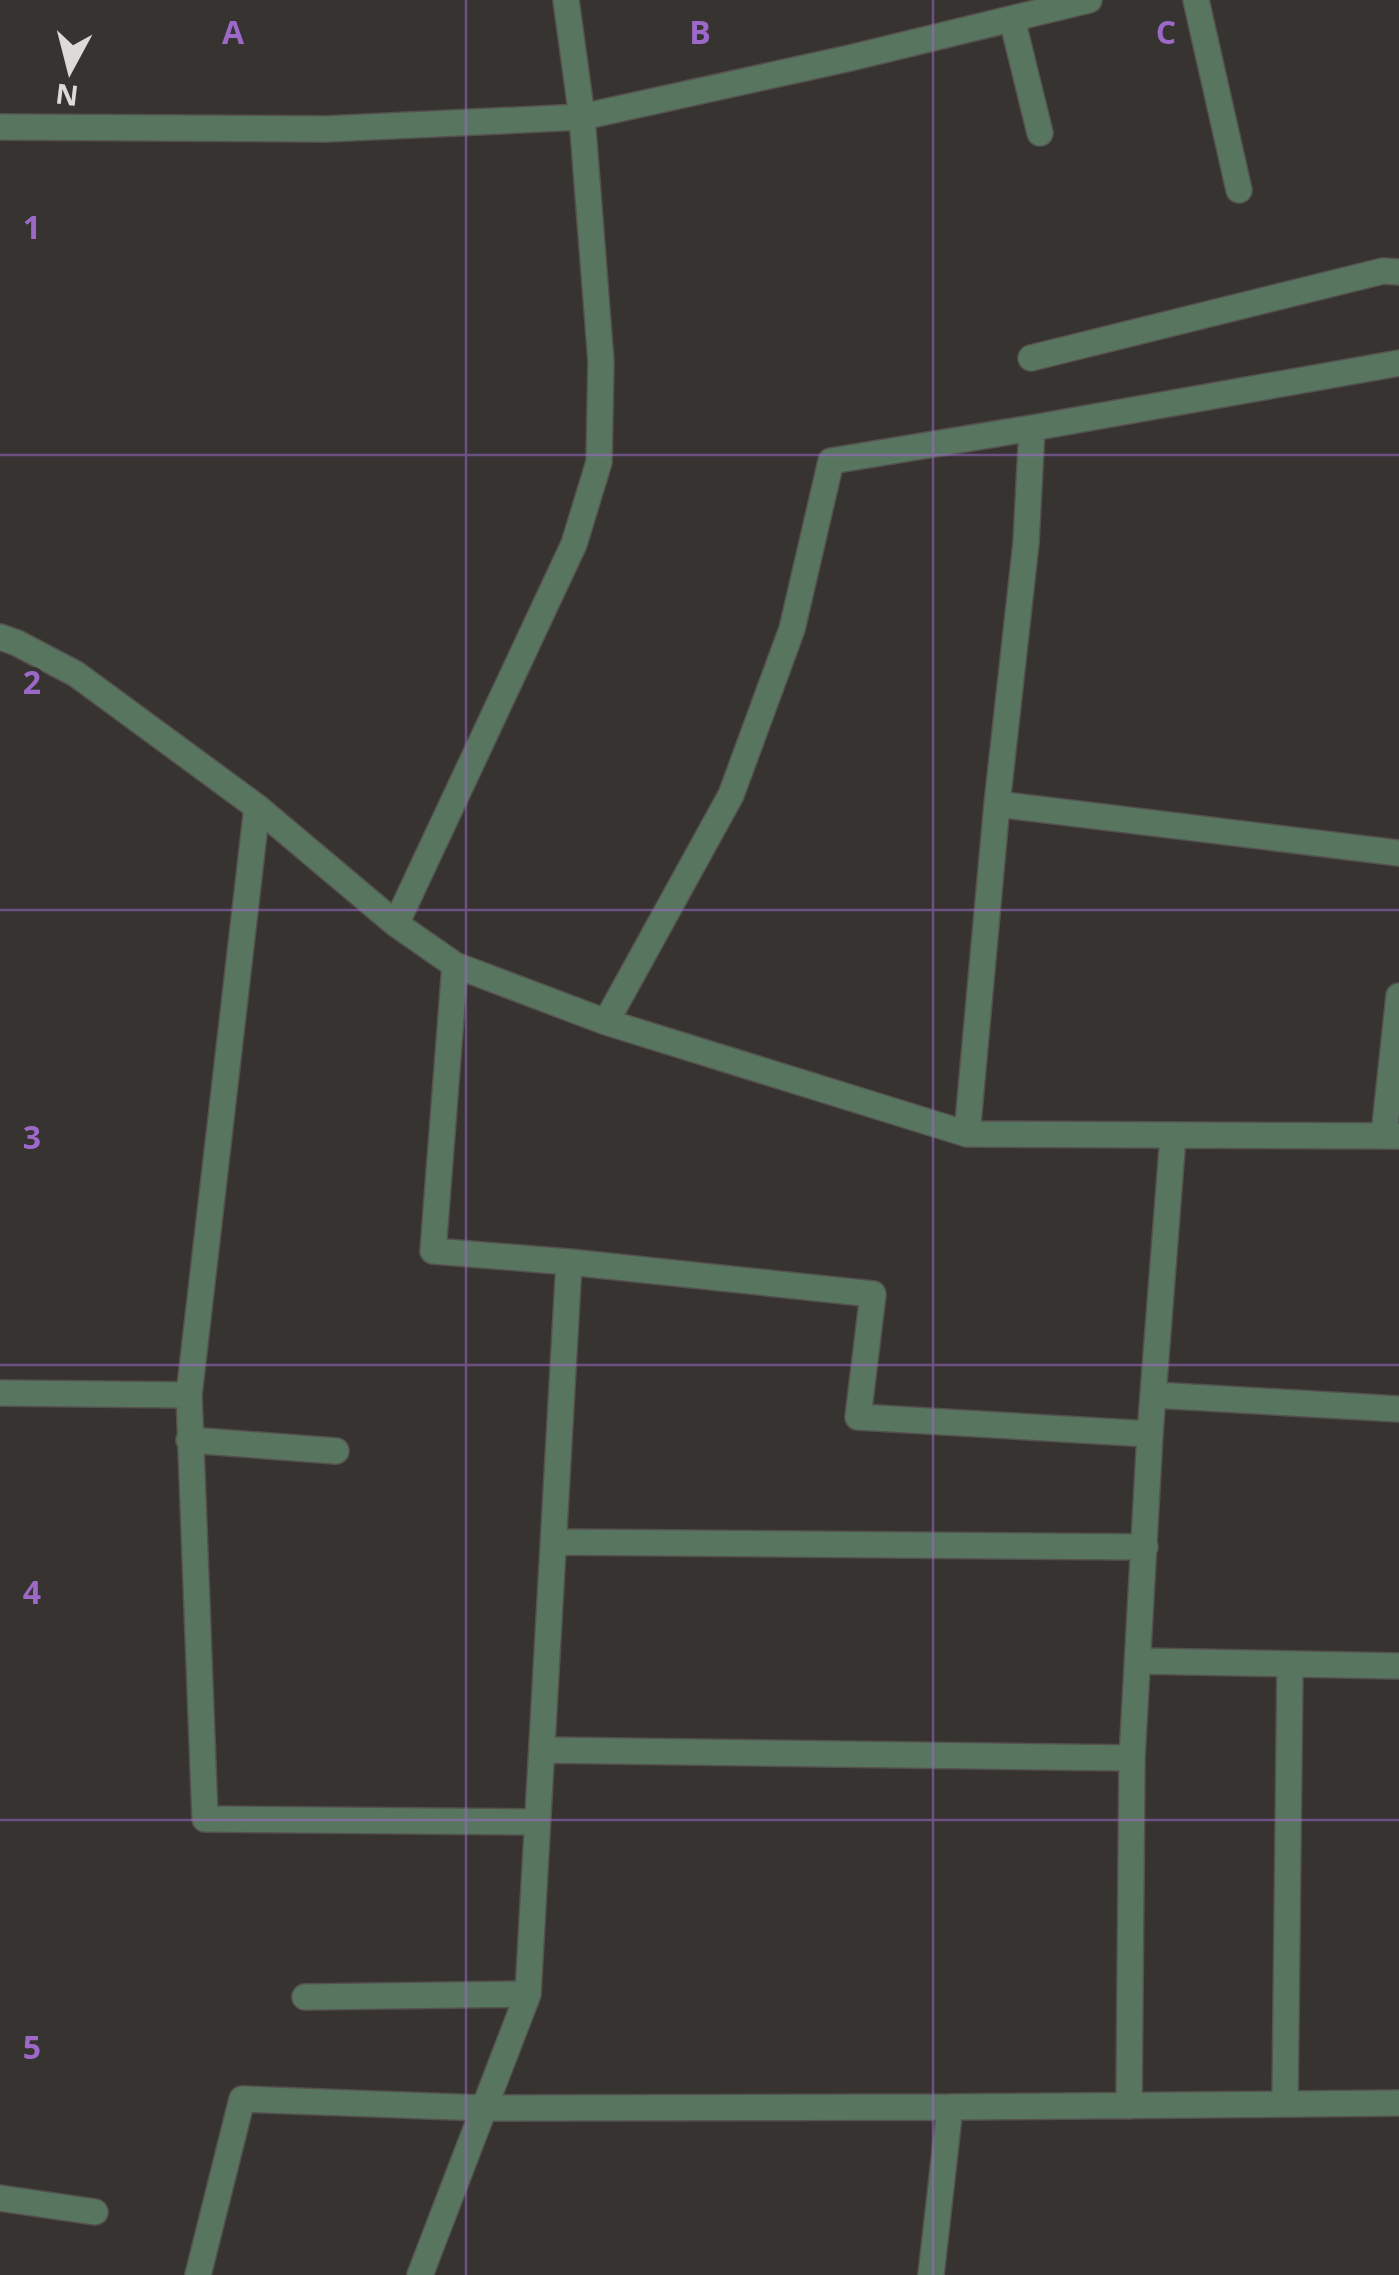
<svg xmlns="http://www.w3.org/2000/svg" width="1399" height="2275" viewBox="0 0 1399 2275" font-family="'Open Sans',sans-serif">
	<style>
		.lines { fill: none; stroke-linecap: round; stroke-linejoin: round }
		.minor-casing { stroke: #54514f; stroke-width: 28 }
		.minor { stroke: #58765f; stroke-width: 25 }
		.grid { fill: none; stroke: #9d69c8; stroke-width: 2.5; stroke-opacity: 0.55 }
		.grid-label { font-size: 32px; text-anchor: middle; font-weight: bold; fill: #9d69c8; stroke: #363331; stroke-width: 8; stroke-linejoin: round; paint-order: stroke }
	</style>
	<rect width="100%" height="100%" fill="#363331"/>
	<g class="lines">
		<defs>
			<path id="minor" d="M1196 0 1239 190
				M1012 19 1040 133
				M0 127 326 129 582 117 850 58 1089 0
				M1031 358 1383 271 1399 272
				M0 637 17 643 76 674 257 807 396 924 455 965 606 1022 967 1134 1399 1136
				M997 804 1399 853
				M257 807 189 1395 205 1819 536 1822
				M396 924 574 544 599 462 601 362 582 117 566 0
				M455 965 433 1251 569 1262 873 1294 858 1417 1150 1434
				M606 1022 731 795 792 629 831 461 1032 428 1399 363
				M967 1134 997 804 1026 543 1032 428
				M1384 1135 1399 996
				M0 1393 189 1395
				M1154 1395 1399 1409
				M189 1440 336 1451
				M555 1542 1145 1547
				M1139 1661 1399 1666
				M542 1750 1132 1758
				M305 1997 528 1994
				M1285 2103 1290 1665
				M1129 2106 1132 1758 1150 1434 1173 1136
				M0 2198 95 2212
				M198 2275 242 2099 483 2108 950 2107 1399 2103
				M420 2275 528 1994 569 1262
				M931 2275 950 2107"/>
		</defs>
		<use href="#minor" class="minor-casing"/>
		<use href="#minor" class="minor"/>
	</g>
	<path class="grid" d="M466 0V2275M933 0V2275M0 455H1399M0 910H1399M0 1365H1399M0 1820H1399"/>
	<g class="grid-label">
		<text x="233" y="44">A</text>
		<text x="700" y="44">B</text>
		<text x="1166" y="44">C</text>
		<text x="32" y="239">1</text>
		<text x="32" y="694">2</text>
		<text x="32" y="1149">3</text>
		<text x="32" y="1604">4</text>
		<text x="32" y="2059">5</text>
	</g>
	<g transform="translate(70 70) rotate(187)" stroke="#363331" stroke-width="8" paint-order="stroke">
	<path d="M0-8L18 38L0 25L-18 38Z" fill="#dddad9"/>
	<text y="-15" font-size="28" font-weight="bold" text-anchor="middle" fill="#dddad9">N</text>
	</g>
</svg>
